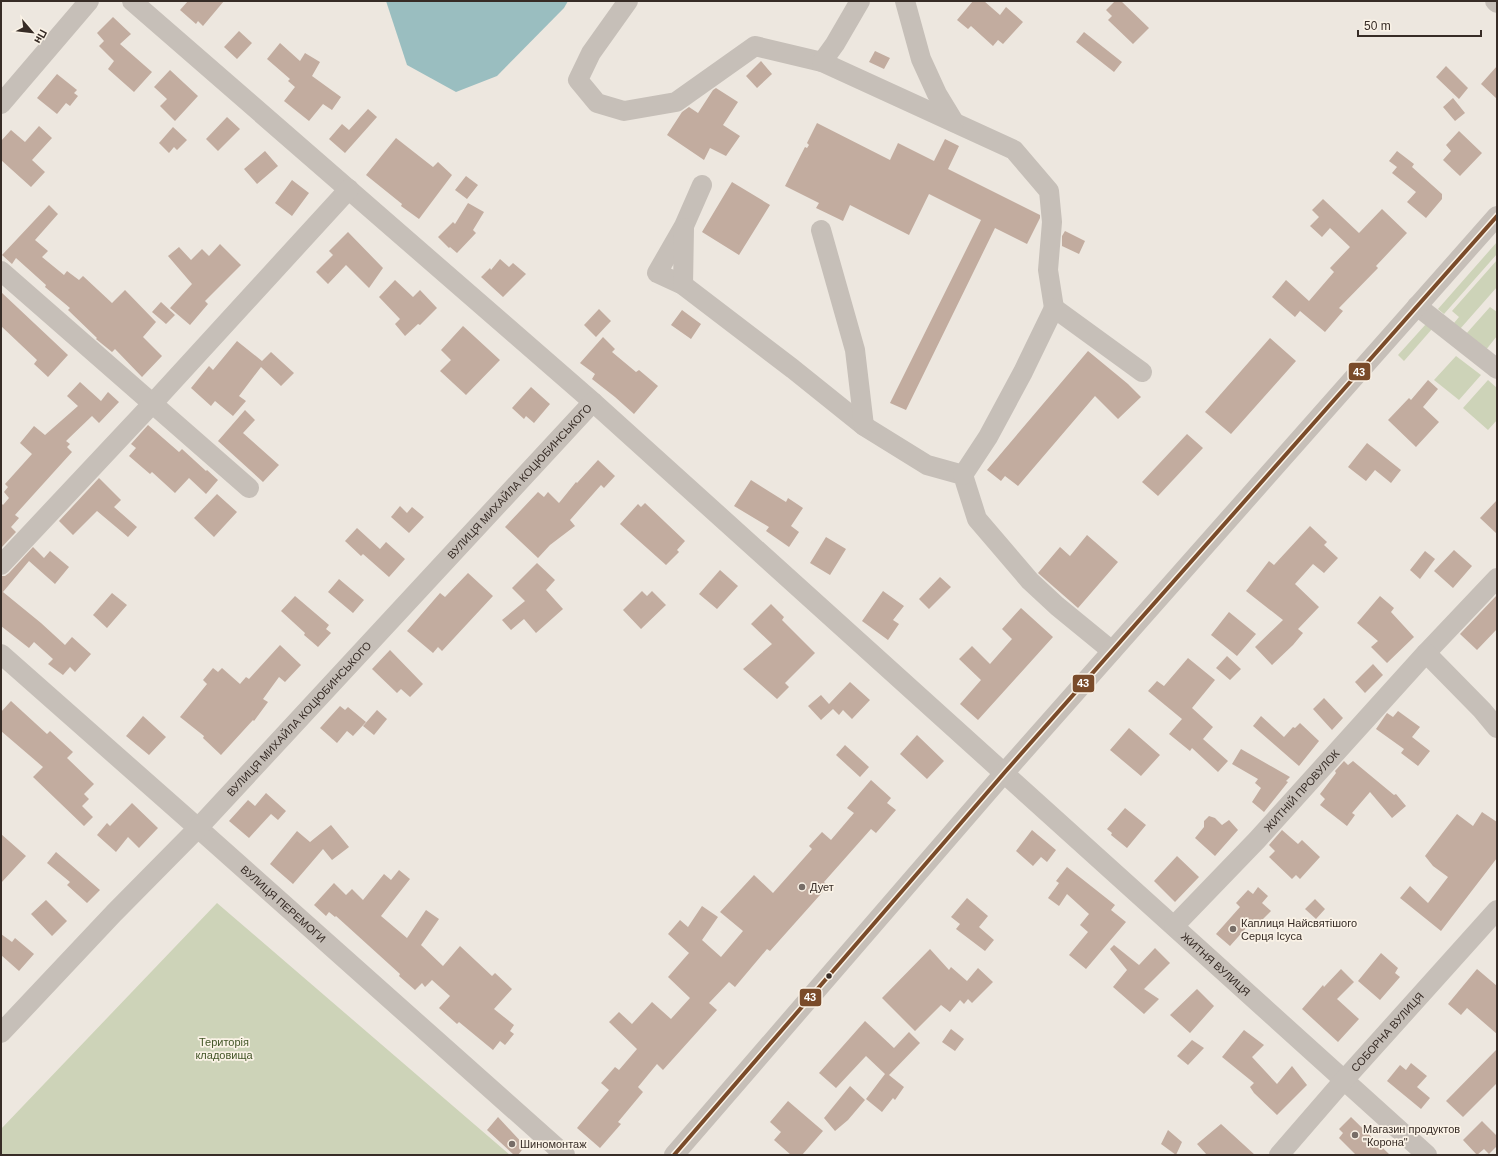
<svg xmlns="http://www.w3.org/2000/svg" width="1498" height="1156" viewBox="0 0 1498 1156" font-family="Helvetica,sans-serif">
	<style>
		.green { fill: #cdd3b8 }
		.water { fill: #9abec0 }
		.building { fill: #c2ac9f }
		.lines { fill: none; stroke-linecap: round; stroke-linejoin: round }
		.minor { stroke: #c6bfb8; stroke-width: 20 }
		.bus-1-casing { stroke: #faf2e6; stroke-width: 7 }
		.bus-1 { stroke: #7a4b2a; stroke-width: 4 }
		.poi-dot { fill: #776d67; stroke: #faf2e6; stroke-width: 1.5 }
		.bus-dot { fill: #372c26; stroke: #faf2e6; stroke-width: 1.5 }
		.labels { text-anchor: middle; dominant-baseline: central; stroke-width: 3.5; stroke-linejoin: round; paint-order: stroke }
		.street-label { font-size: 11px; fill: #372c26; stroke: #faf2e6 }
		.poi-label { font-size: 11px; fill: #372c26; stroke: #faf2e6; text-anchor: start }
		.park-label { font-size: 11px; fill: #435628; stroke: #faf2e6 }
		.line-badge { stroke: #faf2e6; stroke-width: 1.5 }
		.badge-label { font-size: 11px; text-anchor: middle; font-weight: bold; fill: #fff }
	</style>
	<rect width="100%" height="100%" fill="#ede7df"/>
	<path class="green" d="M1497 242V254L1444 314 1438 309Z
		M1497 260V287L1460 329 1454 323 1459 317 1452 311Z
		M1490 307 1497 312V336L1485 351 1466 334Z
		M1426 324 1432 329 1404 361 1398 355Z
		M1456 356 1481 375 1459 400 1434 380Z
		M1488 380 1497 388V420L1488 430 1463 408Z
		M217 903 510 1155H1V1129Z"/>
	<path class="water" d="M386 1H568L564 8 497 76 456 92 407 65Z"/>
	<path class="building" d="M188 1H224L203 26 198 21 196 24 180 10Z
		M973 1H984L1000 15 1006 7 1023 22 1003 44 998 40 993 46 971 26 968 29 957 20Z
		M1115 1H1121L1149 28 1133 44 1108 20 1112 16 1106 10Z
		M113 17 131 34 120 44 152 72 134 92 108 69 114 61 99 46 104 41 97 33Z
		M239 31 252 43 237 59 224 47Z
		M1084 32 1122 62 1114 72 1076 42Z
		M280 43 300 61 305 53 320 62 312 76 341 97 332 110 323 104 309 121 284 101 295 87 288 81 290 79 267 59Z
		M875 51 890 58 884 69 869 62Z
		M761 61 772 74 757 88 746 76Z
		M1446 66 1468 88 1459 99 1436 77Z
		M1497 66V99L1481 84Z
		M170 70 198 96 175 121 160 106 167 99 154 87Z
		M57 74 77 90 74 93 78 96 70 106 66 103 57 114 37 98Z
		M716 88 738 102 723 125 740 136 726 156 710 148 704 160 667 135 682 112 689 107 698 113 713 90Z
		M1453 98 1465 113 1455 121 1443 107Z
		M368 109 377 117 345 153 329 139 342 124 349 130Z
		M227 117 240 129 218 151 206 139Z
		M817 123 890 160 898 143 934 161 945 139 959 146 948 169 1040 215V218L1027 244 995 228 906 410 890 403 981 220 929 194 909 235 850 205 843 221 816 208 819 203 785 186 805 147 807 148 809 145 807 143Z
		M39 126 52 138 32 160 45 172 31 187 1 160V141L11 130 25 142Z
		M173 127 187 140 177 150 174 147 169 153 159 143Z
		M1459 131 1482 153 1460 176 1443 160 1451 151 1446 145Z
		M396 138 433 167 438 162 452 175 419 219 401 206 402 204 366 175Z
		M265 151 278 166 257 184 244 169Z
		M1397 151 1414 164 1412 167 1442 194V199L1426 218 1407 202 1416 192 1392 173 1397 167 1389 161Z
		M466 176 478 185 467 199 455 190Z
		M292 180 309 193 292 216 275 203Z
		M732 182 770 205 739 255 702 232Z
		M1323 199 1359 233 1382 209 1407 233 1376 266 1378 268 1339 308 1343 311 1325 332 1300 311 1295 317 1272 297 1286 280 1309 301 1334 272 1330 268 1350 247 1330 228 1322 237 1310 226 1319 217 1312 210Z
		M468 203 484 212 473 230 476 233 457 253 450 247 449 248 438 237 453 222 455 224Z
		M49 205 58 214 35 240 48 251 42 257 64 275 67 271 79 280 83 276 112 303 125 290 156 322 143 337 162 356 142 377 115 349 112 352 96 339 97 338 68 310 70 308 45 287 46 285 16 258 12 264 2 255Z
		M1065 231 1085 241 1079 254 1062 246V236Z
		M348 232 383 268 369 288 346 265 328 284 316 272 333 255 329 251Z
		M220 244 241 265 205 301 208 304 190 325 170 308 192 284 168 256 179 247 191 260 202 249 209 256Z
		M500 259 509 267 513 263 526 274 503 297 481 277 490 268 491 270Z
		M395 280 413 297 420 290 437 308 420 325 418 324 405 336 395 324 400 319 379 297Z
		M1 292 68 355 48 377 34 364 37 360 1 326Z
		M161 302 175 315 166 324 152 312Z
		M599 309 611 321 596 337 584 325Z
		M682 310 701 324 691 339 671 325Z
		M463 326 500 360 466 395 440 371 451 360 441 350Z
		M603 337 615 349 612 352 636 372 639 370 658 386 634 414 615 397 592 379 595 374 580 363Z
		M1270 338 1296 361 1231 434 1205 412Z
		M237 341 262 361 271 352 294 373 281 386 261 367 239 396 246 401 233 416 215 401 211 406 191 388 209 366 213 370Z
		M1088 351 1128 384 1141 397 1118 419 1095 396 1018 486 1005 476 1001 481 987 470Z
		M1428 380 1438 389 1423 407 1439 422 1416 447 1388 420 1409 398 1411 400Z
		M80 382 101 401 108 392 119 402 99 423 92 416 66 441 70 444 67 447 72 452 15 515 19 518 11 527 16 532 1 548V503L3 505 9 498 4 492 8 487 5 484 32 454 20 443 34 426 45 435 78 406 67 396Z
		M531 387 550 404 534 423 526 416 524 419 512 408Z
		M245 410 255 420 243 433 279 465 263 482 218 441Z
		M148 425 179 452 182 449 206 471 207 470 218 480 206 494 189 478 175 493 152 472 150 474 129 456 136 448 131 444Z
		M1187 434 1203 448 1158 496 1142 482Z
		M1367 443 1401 470 1391 483 1375 470 1366 481 1348 467Z
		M598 460 615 476 604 488 601 485 570 520 575 526 550 545 538 558 505 527 538 492 544 497 548 492 559 503 576 482 577 483Z
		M99 478 121 500 114 507 137 527 128 537 97 511 73 535 59 521Z
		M751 480 786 502 788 498 803 508 791 526 799 532 789 547 766 531 769 527 734 506Z
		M217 494 237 512 214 537 194 518Z
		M1497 500V534L1480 518Z
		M645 503 685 541 677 550 679 552 666 565 620 524 638 504 641 507Z
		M400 506 407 513 412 507 424 517 409 533 391 517Z
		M1310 526 1327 542 1324 545 1338 558 1324 573 1313 564 1295 584 1319 607 1298 629 1303 633 1293 645 1272 665 1255 647 1283 620 1246 591 1269 561 1274 565Z
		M357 528 380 549 386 542 405 559 389 577 363 554 361 556 345 541Z
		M1087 535 1118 562 1078 608 1038 573 1060 547 1070 556Z
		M826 537 846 549 830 575 810 563Z
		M33 547 44 558 50 551 69 567 55 584 29 561 3 592 41 623 65 645 72 637 91 654 75 672 70 667 63 675 48 664 53 659 34 642 29 648 1 626V576H5L9 573Z
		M1454 550 1472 566 1453 588 1434 571Z
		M1425 551 1435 559 1420 579 1410 570Z
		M537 563 555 580 546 590 563 609 536 633 524 619 511 630 502 620 525 601 512 588Z
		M720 570 738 586 717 609 699 594Z
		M468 573 493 596 442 651 438 647 433 653 407 631 440 593 445 597Z
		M940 577 951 587 929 609 919 599Z
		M339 579 364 600 353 613 328 592Z
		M642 591 647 596 652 591 666 605 641 629 623 610Z
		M883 591 904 606 893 620 899 624 888 640 862 621Z
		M112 593 127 605 107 628 93 615Z
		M1497 595V629L1477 650 1460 634Z
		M295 596 329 625 326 629 331 633 318 647 304 635 305 633 281 611Z
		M1380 596 1394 608 1391 612 1414 637 1387 663 1371 647 1378 641 1357 623Z
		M771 604 784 617 782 620 815 653 785 683 789 687 777 699 743 669 772 644 751 624Z
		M1021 608 1053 637 978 720 960 704 981 680 959 659 972 646 990 664 1012 639 1002 629Z
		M1229 612 1256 634 1237 656 1211 635Z
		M280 645 301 665 285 682 279 677 263 699 268 702 254 721 253 720 221 755 203 738 204 736 180 717 207 684 203 680 213 668 218 672 222 668 240 684 246 677 249 679Z
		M390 650 423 684 410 697 401 689 397 693 372 669Z
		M1227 656 1241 669 1230 680 1216 668Z
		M1188 658 1215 680 1192 708 1213 727 1203 739 1228 761 1218 772 1192 748 1190 751 1169 734 1182 719 1148 691 1157 681 1164 686Z
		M1373 664 1383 675 1365 693 1355 682Z
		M850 682 870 700 852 719 843 710 839 715 833 709 821 720 808 706 821 695 829 704Z
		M1324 698 1343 718 1332 730 1313 709Z
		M11 701 47 734 50 731 73 752 67 758 94 784 84 794 89 799 82 806 93 817 84 826 33 777 43 767 1 731V712Z
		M340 706 345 710 348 707 366 722 353 736 347 731 337 743 320 728Z
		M377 710 387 719 374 735 363 726Z
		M1398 711 1420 727 1412 737 1430 751 1418 766 1401 753 1404 749 1376 729 1387 713 1393 717Z
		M143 716 166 737 149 755 126 736Z
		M1261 716 1284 737 1293 727 1295 728 1300 723 1319 741 1299 766 1253 726Z
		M1129 728 1160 755 1141 776 1110 750Z
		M917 735 944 761 927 779 900 754Z
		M845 745 869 767 860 777 836 755Z
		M1241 749 1290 777 1286 781 1288 782 1264 812 1252 802 1261 788 1255 783 1258 779 1232 764Z
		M1344 761 1348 765 1353 761 1394 795 1396 794 1406 806 1392 818 1370 792 1352 813 1355 815 1347 826 1320 805 1325 799 1320 794 1336 773 1335 771Z
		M871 780 891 798 887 803 896 810 876 833 871 829 824 882 828 886 770 951 767 949 735 987 729 982 709 1003 717 1010 663 1070 657 1064 638 1087 643 1092 618 1122 621 1124 600 1148 577 1128 609 1090 601 1083 615 1067 619 1070 637 1049 609 1022 619 1012 632 1024 652 1002 671 1019 690 998 668 977 689 953 668 934 680 920 688 927 702 906 718 917 702 940 721 957 743 931 720 912 754 875 773 893 812 849 809 846 822 832 831 840 854 813 847 808Z
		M266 793 286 811 278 820 271 814 249 838 229 821 248 800 255 806Z
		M132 803 158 828 139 848 128 837 116 852 97 835 107 823 110 826Z
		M1125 808 1146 825 1127 848 1111 835 1112 833 1107 829Z
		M1482 812 1497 822V858L1441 931 1400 898 1410 886 1428 903 1448 877 1433 866 1425 856 1457 814 1473 826Z
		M1209 816 1215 818 1222 825 1229 820 1238 830 1215 856 1195 838 1204 827V821Z
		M331 825 349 847 332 860 323 849 293 884 270 864 297 831 310 842Z
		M1032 830 1056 850 1047 862 1041 857 1033 866 1016 851Z
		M1282 830 1298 844 1302 840 1320 857 1300 879 1296 875 1292 879 1269 857 1275 851 1269 845Z
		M1 834 26 856 1 883Z
		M56 852 100 890 87 903 67 885 70 882 47 863Z
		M1177 856 1199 877 1175 902 1154 881Z
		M1067 867 1115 905 1111 910 1126 922 1086 969 1069 955 1088 932 1080 925 1089 914 1067 894 1059 906 1048 898 1059 883 1056 881Z
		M399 870 410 879 381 916 407 938 426 910 439 919 421 945 443 966 460 946 492 976 495 973 512 989 494 1009 514 1025 510 1031 514 1034 505 1045 500 1041 493 1050 459 1022 457 1024 439 1008 450 996 432 980 425 987 422 983 415 990 399 976 400 974 336 916 335 917 329 912 326 916 314 905 334 883 346 895 352 889 363 900 384 874 391 880Z
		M1258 887 1268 896 1262 903 1271 911 1259 923 1254 919 1230 946 1216 934 1240 907 1236 903 1248 890 1253 894Z
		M967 898 988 916 979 927 994 940 985 951 956 929 960 924 951 917Z
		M1315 899 1325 909 1316 919 1305 909Z
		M46 900 67 921 52 936 31 914Z
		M1 934 12 942 15 938 34 954 19 971 1 955Z
		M1114 945 1139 965 1155 948 1170 963 1144 989 1159 999 1144 1014 1113 987 1127 970 1110 949Z
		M930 949 949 970 951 967 967 981 978 968 993 982 972 1003 968 999 964 1004 960 1000 950 1012 941 1005 915 1031 882 998Z
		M1381 953 1398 968 1395 973 1400 977 1380 1000 1358 981Z
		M1341 969 1354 982 1337 999 1359 1019 1338 1042 1302 1009 1323 985 1324 987Z
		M1477 969 1497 986V1034L1467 1008 1461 1015 1448 1004Z
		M1197 989 1214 1006 1190 1033 1170 1015Z
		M865 1021 894 1048 909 1032 920 1043 889 1075 904 1087 895 1100 893 1098 882 1112 866 1099 885 1074 866 1056 836 1088 819 1073Z
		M951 1029 964 1039 955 1051 942 1042Z
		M1244 1030 1264 1045 1252 1057 1277 1084 1292 1066 1307 1085 1277 1115 1254 1093 1250 1087 1254 1083 1222 1057Z
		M1192 1040 1204 1048 1188 1065 1177 1056Z
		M1497 1049V1083L1463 1117 1446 1101Z
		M1411 1063 1427 1076 1417 1087 1430 1098 1421 1109 1387 1081 1400 1065 1406 1070Z
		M850 1086 865 1100 848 1120 835 1131 824 1118Z
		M788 1101 823 1131 802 1155H791L774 1140 781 1132 770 1122Z
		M498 1117 525 1146 518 1155H514L487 1130Z
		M1351 1117 1390 1155H1356L1339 1138 1343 1133 1339 1129Z
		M1482 1121 1497 1136V1146L1489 1154 1484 1149 1477 1155 1463 1140Z
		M1221 1124 1255 1155H1207L1197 1144Z
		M1168 1130 1182 1142 1176 1155 1161 1144Z"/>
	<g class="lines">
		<g class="minor">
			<path id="s1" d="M132 1 593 402 1427 1155"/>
			<path d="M628 1 591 53 578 80 597 103 624 111 676 102 755 46 822 62 1014 150 1049 191 1052 222 1048 270 1054 308"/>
			<path d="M905 1 921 59 937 94 954 122"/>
			<path d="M1495 1 1497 3"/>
			<path d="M822 62 835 44 860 1"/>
			<path d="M1 104 89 1"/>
			<path d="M702 185 684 226 657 273 683 285 793 369 864 426 927 465 963 475 977 519 1030 581 1057 606 1112 651"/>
			<path d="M821 230 855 350 864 426"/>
			<path d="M1 271 249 488"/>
			<path d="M683 285 684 228"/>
			<path d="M1417 306 1497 369"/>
			<path d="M963 475 988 437 1023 372 1054 308 1142 372"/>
			<path d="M1 565 153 403 349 189"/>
			<path d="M1426 653 1497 578"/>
			<path id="s2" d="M1 654 198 828 565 1155"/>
			<path id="s3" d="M1174 926 1257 840 1426 653 1482 710 1497 728"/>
			<path id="s4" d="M1 1033 114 913 198 828 593 402"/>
			<path d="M674 1155 1005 772 1497 216"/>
			<path id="s5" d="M1279 1155 1344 1080 1497 910"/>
		</g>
		<defs>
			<path id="bus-1" d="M674 1155 1005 772 1497 216"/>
		</defs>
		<use href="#bus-1" class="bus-1-casing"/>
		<use href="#bus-1" class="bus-1"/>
	</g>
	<g class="poi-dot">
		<circle cx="802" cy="887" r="4"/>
		<circle cx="1233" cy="929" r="4"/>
		<circle cx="1355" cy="1135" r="4"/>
		<circle cx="512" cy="1144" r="4"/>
	</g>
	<circle class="bus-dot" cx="829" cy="976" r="3.5"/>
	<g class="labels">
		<g class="street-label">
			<text stroke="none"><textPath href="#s4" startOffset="757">ВУЛИЦЯ МИХАЙЛА КОЦЮБИНСЬКОГО</textPath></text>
			<text stroke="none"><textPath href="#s4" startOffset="433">ВУЛИЦЯ МИХАЙЛА КОЦЮБИНСЬКОГО</textPath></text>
			<text stroke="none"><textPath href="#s3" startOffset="186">ЖИТНІЙ ПРОВУЛОК</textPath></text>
			<text stroke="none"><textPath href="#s2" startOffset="377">ВУЛИЦЯ ПЕРЕМОГИ</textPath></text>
			<text stroke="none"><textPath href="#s1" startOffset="1450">ЖИТНЯ ВУЛИЦЯ</textPath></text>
			<text stroke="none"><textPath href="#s5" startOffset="164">СОБОРНА ВУЛИЦЯ</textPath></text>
		</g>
		<g class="poi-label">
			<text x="810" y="887">Дует</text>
			<text x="1241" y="923">Каплиця Найсвятішого<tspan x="1241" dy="13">Серця Ісуса</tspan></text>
			<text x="1363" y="1129">Магазин продуктов<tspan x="1363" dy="13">"Корона"</tspan></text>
			<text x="520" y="1144">Шиномонтаж</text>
		</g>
		<g class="park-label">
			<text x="224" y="1042">Територія<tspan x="224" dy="13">кладовища</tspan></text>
		</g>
	</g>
	<g class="line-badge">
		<rect x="1348" y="362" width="23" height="19" rx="4" fill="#7a4b2a"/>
		<rect x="1072" y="674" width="23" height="19" rx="4" fill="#7a4b2a"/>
		<rect x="799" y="988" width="23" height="19" rx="4" fill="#7a4b2a"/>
	</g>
	<g class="badge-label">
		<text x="1359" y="376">43</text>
		<text x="1083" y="687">43</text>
		<text x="810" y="1001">43</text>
	</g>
	<rect width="1498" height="1156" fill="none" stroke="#372c26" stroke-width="4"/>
	<g transform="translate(32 32) rotate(118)" stroke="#faf2e6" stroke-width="3" paint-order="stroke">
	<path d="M0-3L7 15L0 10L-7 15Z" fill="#372c26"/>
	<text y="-6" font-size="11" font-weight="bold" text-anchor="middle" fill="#372c26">Пн</text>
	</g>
	<path d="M1358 30v6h123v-6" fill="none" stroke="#372c26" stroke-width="2"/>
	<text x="1364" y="30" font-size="12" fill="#372c26" stroke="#faf2e6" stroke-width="3" paint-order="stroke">50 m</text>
</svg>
